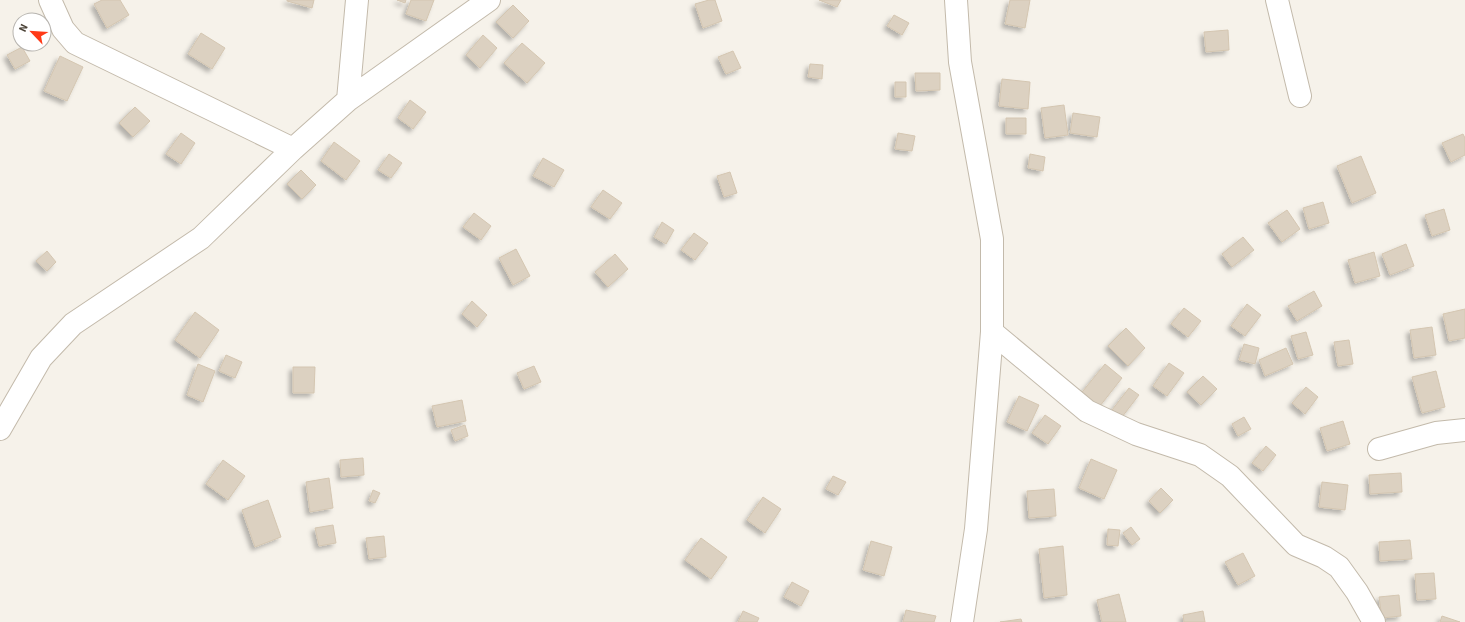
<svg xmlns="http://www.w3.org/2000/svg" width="1465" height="622" viewBox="0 0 1465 622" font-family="'Source Sans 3',sans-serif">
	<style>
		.building { fill: #dcd1c1; stroke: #d4c6b1; filter: url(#shadow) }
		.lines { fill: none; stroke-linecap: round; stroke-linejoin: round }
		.street-casing { stroke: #c3baab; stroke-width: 24 }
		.street { stroke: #fff; stroke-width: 22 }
	</style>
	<defs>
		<filter id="shadow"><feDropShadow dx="-3.5" dy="3.5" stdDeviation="2" flood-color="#0004"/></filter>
	</defs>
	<rect width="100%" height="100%" fill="#f6f2ea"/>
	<path class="building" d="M102 0H120L129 15 107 28 94 4Z
		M287 0H314L312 8 287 1Z
		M397 0H406L405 3Z
		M411 0H434L426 21 406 14Z
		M709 0H715L722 21 703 28 695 4Z
		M819 0H841L837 7Z
		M1010 0H1030L1025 28 1005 24Z
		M513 5 529 21 513 38 496 22Z
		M894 15 909 23 902 35 887 26Z
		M1228 30 1229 50 1206 52 1204 32Z
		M201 33 225 48 212 69 188 54Z
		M483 35 497 48 480 68 466 55Z
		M522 43 545 63 527 83 504 63Z
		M22 47 30 61 15 69 7 55Z
		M733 51 741 68 726 74 718 57Z
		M60 56 83 67 67 101 44 91Z
		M810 64 823 65 822 79 808 77Z
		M915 73H940V90L916 91Z
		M1002 79 1030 82 1028 109 999 106Z
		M895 82H906V97H895Z
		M410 100 426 112 413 129 398 118Z
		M1064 105 1068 135 1045 138 1041 108Z
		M135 107 150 121 133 137 119 123Z
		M1073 113 1100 117 1097 137 1070 133Z
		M1006 118H1026V134H1006Z
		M181 133 195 143 181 164 166 154Z
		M898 133 915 136 912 151 895 149Z
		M1463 134 1465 138V155L1451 162 1442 143Z
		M334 142 360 161 346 180 321 161Z
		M389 154 402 163 391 178 378 170Z
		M1030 154 1045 157 1043 171 1028 168Z
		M1361 156 1376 193 1352 203 1337 166Z
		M543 158 564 170 554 187 533 176Z
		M301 170 316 185 302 199 287 184Z
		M730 172 737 193 724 197 717 176Z
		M603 190 622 203 610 219 591 207Z
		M1323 202 1329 223 1309 229 1303 208Z
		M1444 209 1450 230 1432 236 1425 215Z
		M1287 210 1300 229 1282 242 1268 223Z
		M474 213 491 226 481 240 463 227Z
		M662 222 674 230 666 244 654 237Z
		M694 233 708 243 695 260 681 250Z
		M1243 237 1254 250 1232 267 1222 254Z
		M1406 244 1414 266 1390 275 1382 254Z
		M516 249 530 276 513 285 499 258Z
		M47 251 56 262 47 271 36 261Z
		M1374 252 1380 276 1355 283 1348 260Z
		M615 254 628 269 608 287 595 272Z
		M1314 291 1322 306 1297 321 1288 306Z
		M472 301 487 315 477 327 462 314Z
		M1247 304 1261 315 1245 336 1231 326Z
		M1184 308 1201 321 1188 337 1171 324Z
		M1465 309V338L1449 341 1443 314Z
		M195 312 219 330 200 358 175 340Z
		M1432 327 1436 355 1414 358 1410 330Z
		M1126 328 1145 348 1128 366 1108 346Z
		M1306 332 1313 355 1298 359 1291 336Z
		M1349 340 1353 364 1338 366 1334 342Z
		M1244 344 1259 348 1255 364 1239 360Z
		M1286 348 1293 364 1265 376 1259 360Z
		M226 355 242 362 235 378 219 371Z
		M1169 363 1184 373 1167 396 1153 386Z
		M198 364 215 371 203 402 187 395Z
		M1105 364 1122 378 1096 411 1078 397Z
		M534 366 541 382 524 389 517 373Z
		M293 367H315L314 393H293Z
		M1436 371 1445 407 1422 413 1412 377Z
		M1203 376 1217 389 1201 405 1187 392Z
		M1306 387 1318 397 1305 414 1292 403Z
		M1129 388 1139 395 1122 417 1112 410Z
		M1019 396 1039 405 1027 431 1007 422Z
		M462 400 466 421 437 427 432 406Z
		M1045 415 1061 426 1048 444 1032 433Z
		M1244 417 1251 429 1238 436 1232 424Z
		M1343 421 1350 444 1327 451 1320 428Z
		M465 425 468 436 455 441 451 430Z
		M1266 446 1276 455 1263 471 1252 463Z
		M363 458 364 475 341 477 340 460Z
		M1091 459 1117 470 1104 499 1079 488Z
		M223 460 245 476 228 500 206 484Z
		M1401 473 1402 492 1370 494 1369 475Z
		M833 476 846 482 838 495 826 489Z
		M329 478 333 508 310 512 306 482Z
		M1322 482 1348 485 1345 510 1319 507Z
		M1161 488 1173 500 1160 513 1149 501Z
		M1054 489 1056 516 1029 518 1027 491Z
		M373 490 380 493 375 503 369 501Z
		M763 497 781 509 765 533 747 520Z
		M268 500 281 537 255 547 242 510Z
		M333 525 336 543 319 546 315 528Z
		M1131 527 1140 539 1132 545 1123 533Z
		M1108 529 1120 530 1118 546 1107 545Z
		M384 536 386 557 369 559 366 538Z
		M701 538 727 557 711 579 685 560Z
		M1410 540 1412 559 1380 561 1379 542Z
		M871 541 892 547 884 576 863 570Z
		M1063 546 1067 595 1044 598 1039 549Z
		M1243 553 1255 576 1238 585 1225 562Z
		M1434 573 1436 599 1417 600 1415 574Z
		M792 582 809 591 801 606 784 597Z
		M1119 594 1126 622H1102L1097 600Z
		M1399 595 1401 616 1382 618 1379 597Z
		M906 610 936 616 934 622H903Z
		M743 611 759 618 757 622H738Z
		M1203 611 1205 622H1184L1183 615Z
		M1442 616 1460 622H1440Z
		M1021 619 1022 622H1000Z"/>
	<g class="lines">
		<defs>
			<path id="street" d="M50 0 63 29 75 43 293 149
				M956 0 960 62 992 239V332L976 529 962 622
				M1277 0 1300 96
				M348 100 357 0
				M992 332 1087 411 1136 434 1200 455 1230 476 1296 545 1324 557 1339 567 1357 592 1374 622
				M0 429 41 358 73 324 201 238 293 149 348 100 489 0
				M1379 449 1436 433 1465 430"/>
		</defs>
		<use href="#street" class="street-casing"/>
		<use href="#street" class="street"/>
	</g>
	<g transform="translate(32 32) rotate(295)"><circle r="19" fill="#ffffff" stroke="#b7b4af"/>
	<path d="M0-3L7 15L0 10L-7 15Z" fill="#ff3a18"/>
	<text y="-6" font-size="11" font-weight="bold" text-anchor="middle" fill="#4b4337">N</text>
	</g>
</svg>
